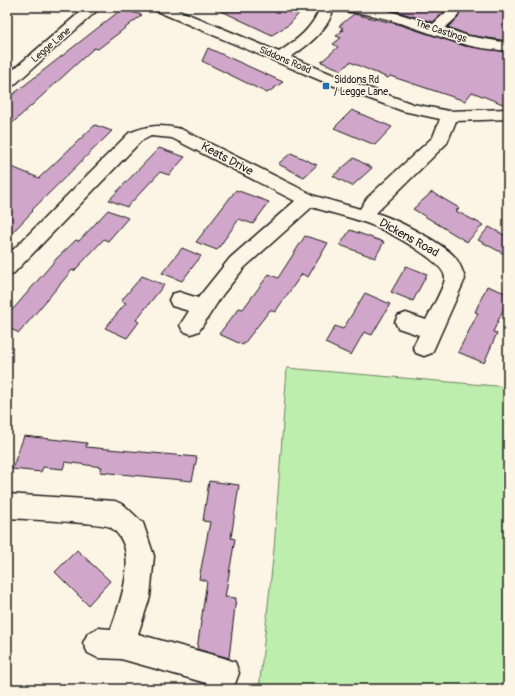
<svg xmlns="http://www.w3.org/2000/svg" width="515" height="696" viewBox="0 0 515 696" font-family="Pangolin,sans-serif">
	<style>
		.green { fill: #bdeead; stroke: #6c8564 }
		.building { fill: #d0a6ca; stroke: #1c1c1c }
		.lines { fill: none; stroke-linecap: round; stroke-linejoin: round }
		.street-casing { stroke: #1c1c1c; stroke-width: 3 }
		.secondary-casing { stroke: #1c1c1c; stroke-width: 3 }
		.street { fill: #fcf5e5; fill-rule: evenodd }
		.secondary { fill: #fcf5e5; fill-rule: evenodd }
		.poi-dot { fill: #1f6fb2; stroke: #fcf5e5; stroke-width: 1.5 }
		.labels { text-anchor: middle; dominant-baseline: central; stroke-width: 3; stroke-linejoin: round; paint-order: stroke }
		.far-street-label { font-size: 10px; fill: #1c1c1c; stroke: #fcf5e5 }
		.far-poi-label { font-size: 10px; fill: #1c1c1c; stroke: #fcf5e5; text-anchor: start }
		.street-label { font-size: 12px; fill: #1c1c1c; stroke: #fcf5e5 }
	</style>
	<rect width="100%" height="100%" fill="#fcf5e5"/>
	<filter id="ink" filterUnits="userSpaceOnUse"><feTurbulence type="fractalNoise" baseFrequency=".025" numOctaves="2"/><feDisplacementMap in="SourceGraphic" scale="8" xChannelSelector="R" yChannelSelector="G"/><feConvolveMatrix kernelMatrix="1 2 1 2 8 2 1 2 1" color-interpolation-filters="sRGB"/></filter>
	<g filter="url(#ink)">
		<path class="green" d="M287 368 508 387V689H259L274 549Z"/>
		<path class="building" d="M213 7H279L300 12 290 24 272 35Z
			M381 7H445L444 12 433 22Z
			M462 7H508V41L468 35 448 27 458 18Z
			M122 9 142 15 98 49 94 48 7 128V99Z
			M354 14 397 24 465 46 508 52V106L472 92 465 101 390 76 388 78 350 62 342 70 321 62 338 47 333 44 341 38 336 36 343 30H340L343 28 339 26Z
			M208 48 283 82 267 93 202 61Z
			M352 110 368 117 392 127 375 145 334 128Z
			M95 125 112 131 32 210 33 211 7 238V165L39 178Z
			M159 148 185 157 169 175 160 172 127 207 109 200Z
			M291 153 317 165 304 177 278 164Z
			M354 158 372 168 352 186 333 176Z
			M236 190 269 202 253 224 239 219 217 250 196 242Z
			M432 192 459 208 456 211 483 225 467 242 413 209Z
			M108 210 128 218 108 241 104 239 74 271 72 270 19 333 7 327V314L15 307 57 258 76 240 79 241Z
			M489 227 508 237V256L478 240Z
			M350 230 384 242 375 258 340 245Z
			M305 236 328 243 308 277 302 274 275 312 270 310 243 345 219 334 239 308 243 309 269 274 278 278Z
			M182 248 201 256 182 281 162 273Z
			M406 266 427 274 413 301 391 292Z
			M142 276 164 285 136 320 139 322 127 338 105 328 126 303 121 301Z
			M487 286 508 294V299L493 332 497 333 484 363 458 352 478 313 475 312Z
			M365 293 390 304 372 335 364 332 351 355 325 343 335 326 343 329Z
			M24 436 87 443 86 447 197 457 192 481 100 472 102 467 65 462 63 469 43 467 41 472 12 469Z
			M209 481 239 485 231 538 235 539 225 597 236 598 229 658 197 649 207 581 199 579 210 522 203 521Z
			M77 550 110 581 88 605 55 572Z"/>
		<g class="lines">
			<defs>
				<path id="street" d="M152 7H171L279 52C297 40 313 28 320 7H376L433 24 445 13 447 7H461L457 17 445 28 468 36 508 43V51C492 49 475 48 460 43 416 30 379 11 333 11 326 32 308 45 291 57L341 78 413 104 449 111 508 109V119L456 121 447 143 376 213C394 218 443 243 455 257 460 264 463 271 465 279L432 353 424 356 416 353 413 347 419 335 398 328 395 322 398 316 406 313 426 320C430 312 445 285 445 278 445 262 391 233 376 227 356 218 333 214 312 207L244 268 223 294 199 331 191 334 183 331 180 325 189 311 172 306 169 300 172 294 179 292 198 298 230 258 295 201 172 138 151 136 141 141 14 273 7 276V256L129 133C148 125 161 124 181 129L315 196 360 209 367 198 433 137 440 119 403 111 329 84 154 10Z
					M7 494 115 501 124 505 143 523 154 556 150 597 138 634 224 658 235 662 239 673 235 684 224 688 121 659 98 658 88 653 83 643 88 633 98 628 111 629C121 600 141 548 110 527 105 523 21 519 7 518Z"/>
				<path id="secondary" d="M86 7H101L13 86 7 88V75Z"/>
			</defs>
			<use href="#street" class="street-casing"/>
			<use href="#secondary" class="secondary-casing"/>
			<use href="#street" class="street"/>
			<use href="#secondary" class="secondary"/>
		</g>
	</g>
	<rect class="poi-dot" x="322" y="82" width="8" height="8" rx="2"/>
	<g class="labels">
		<g class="far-street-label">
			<text transform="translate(441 31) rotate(18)">The Castings</text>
			<text transform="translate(51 45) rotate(-41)">Legge Lane</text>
			<text transform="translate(285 60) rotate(23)">Siddons Road</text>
		</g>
		<g class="far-poi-label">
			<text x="334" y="80">Siddons Rd<tspan x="334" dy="12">/ Legge Lane</tspan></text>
		</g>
		<g class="street-label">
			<text transform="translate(227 159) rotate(28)">Keats Drive</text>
			<text transform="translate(409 238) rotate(29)">Dickens Road</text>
		</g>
	</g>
	<rect width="515" height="696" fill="none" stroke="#fcf5e5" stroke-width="24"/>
	<rect x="12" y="12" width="491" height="672" fill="none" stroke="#1c1c1c" stroke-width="1.5" filter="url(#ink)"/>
</svg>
